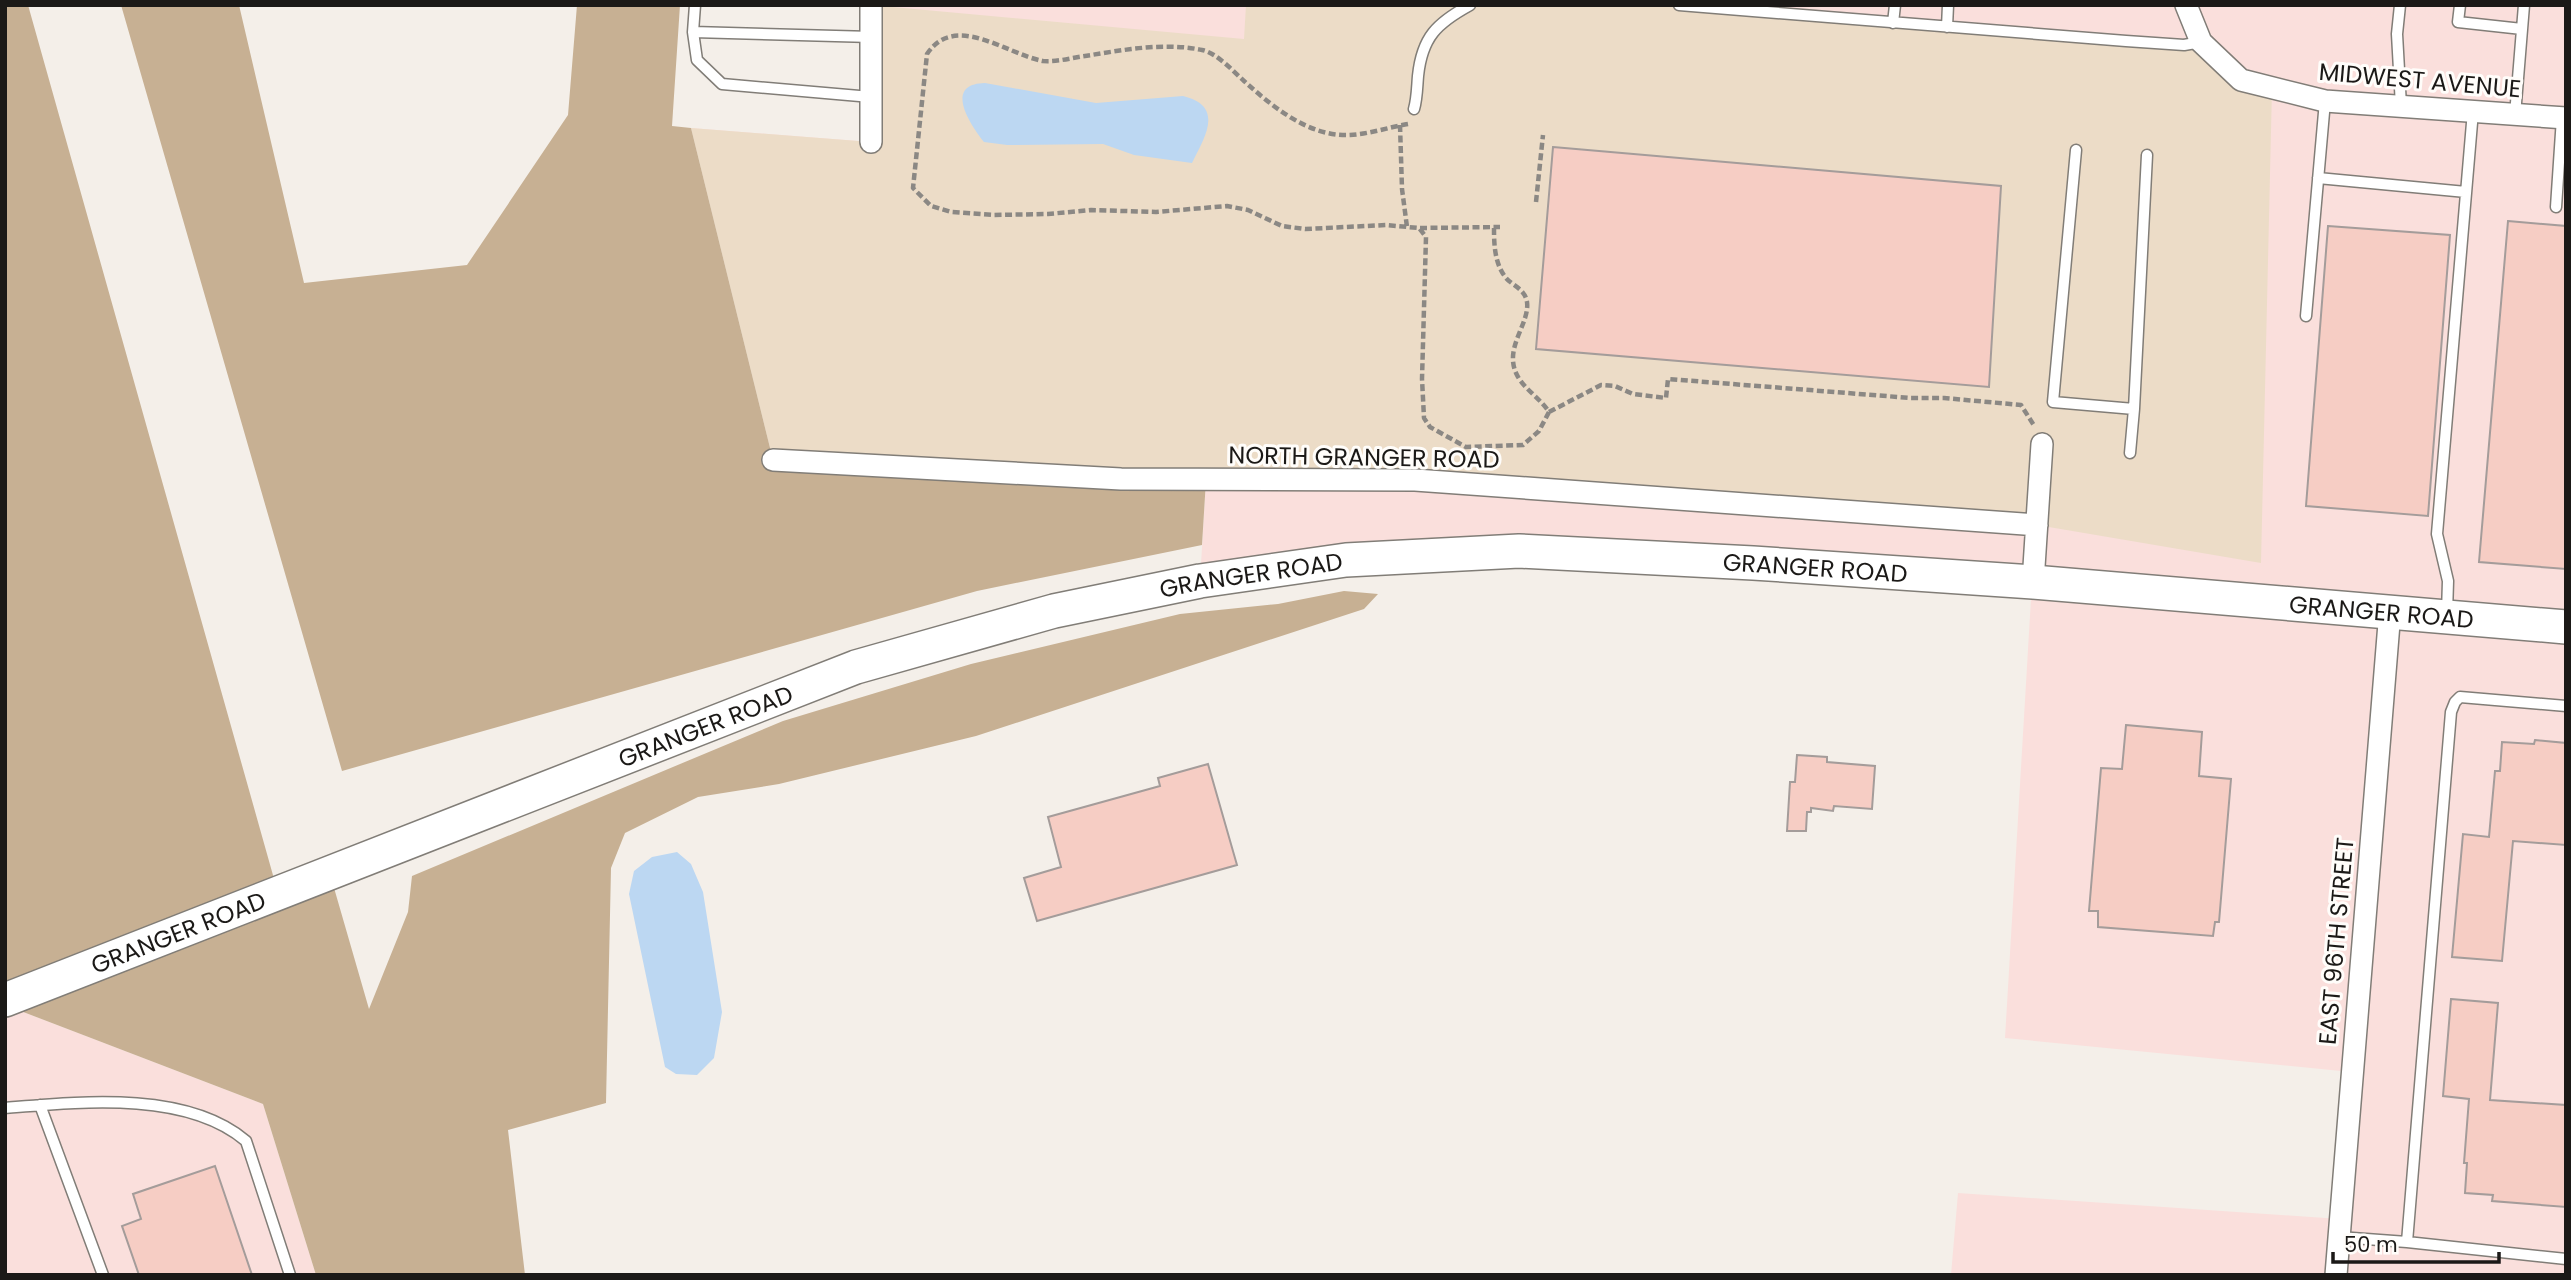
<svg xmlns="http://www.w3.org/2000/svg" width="2571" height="1280" viewBox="0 0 2571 1280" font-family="Poppins,sans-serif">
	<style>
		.industrial { fill: #fadfdc }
		.green { fill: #ecdcc7 }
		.forest { fill: #c7b093 }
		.water { fill: #bcd7f2 }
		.building { fill: #f6cdc4; stroke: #a49c9a; stroke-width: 2 }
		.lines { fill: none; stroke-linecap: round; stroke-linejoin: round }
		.lane-casing { stroke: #817d77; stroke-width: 13 }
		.street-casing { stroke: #817d77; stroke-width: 24 }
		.primary-casing { stroke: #817d77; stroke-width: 36 }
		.path { stroke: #8b8884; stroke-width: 4.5; stroke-dasharray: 7 3.5; stroke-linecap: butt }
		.lane { stroke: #fff; stroke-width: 10 }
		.street { stroke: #fff; stroke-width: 21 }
		.primary { stroke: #fff; stroke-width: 33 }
		.labels { text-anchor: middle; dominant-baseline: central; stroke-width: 6; stroke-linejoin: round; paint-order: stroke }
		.street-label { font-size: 24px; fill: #1b1917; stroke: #fffdfa }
	</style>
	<rect width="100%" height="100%" fill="#f4efe9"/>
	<path class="industrial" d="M871 5H2566V1275H1951L1958 1193 2340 1219 2351 1072 2005 1038 2032 582 1519 551 1200 581 1206 480 691 128 871 142Z
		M5 1005 263 1104 316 1275H5Z"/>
	<path class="green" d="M871 5 1244 39 1246 5H1687L2193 44 2272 88 2261 563 2037 525 1680 498 773 460 691 128 871 142Z"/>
	<path class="forest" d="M5 5H28L278 893 330 874 369 1009 408 912 412 876 783 721 971 664 1180 614 1278 604 1344 591 1378 594 1364 609 976 736 779 784 698 797 625 833 611 868 606 1103 508 1130 525 1275H316L263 1104 5 1005Z
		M121 5H239L304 283 467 265 568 115 577 5H680L672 126 691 128 773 460 1206 480 1202 545 977 591 342 771Z"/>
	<path class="water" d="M985 83 1096 103 1183 96C1225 106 1205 137 1192 163L1134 155 1103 144 1007 145 984 142C970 124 943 84 985 83Z
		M677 852 691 864 703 892 722 1012 714 1058 697 1075 676 1074 665 1067 629 894 634 871 652 857Z"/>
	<path class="building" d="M1553 147 2001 186 1989 387 1536 349Z
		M2508 221 2566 226V569L2479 562Z
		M2328 226 2450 235 2428 516 2306 506Z
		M2126 725 2202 732 2199 776 2231 779 2219 922H2215L2213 936 2098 927V911H2089L2101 768 2122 769Z
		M2535 740 2566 743V845L2513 841 2502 961 2452 957 2463 834 2489 837 2495 771H2500L2502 742 2534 744Z
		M1797 755 1827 757V762L1875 766 1872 809 1834 806 1833 811 1811 808V812H1807L1806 831H1787L1790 782H1795Z
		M1208 764 1237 865 1037 921 1024 878 1061 867 1048 817 1160 786 1158 778Z
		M2451 999 2498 1003 2490 1100 2566 1105V1207L2492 1201 2493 1195 2465 1193 2467 1163H2464L2469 1099 2443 1096Z
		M215 1166 252 1275H139L122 1226 141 1219 133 1194Z"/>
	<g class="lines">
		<defs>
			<path id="lane" d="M695 5 693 32 872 37
				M1679 5 2126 41 2184 45 2201 42
				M2400 5 2397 34 2401 106
				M2460 5 2458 22 2522 29
				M1893 23 1895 5
				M1947 27 1948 5
				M693 32 697 60 722 84 871 97
				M1414 109C1417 99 1417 88 1418 76 1422 37 1437 23 1470 5
				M2515 115 2524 5
				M2076 150 2053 402 2134 409
				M2318 178 2466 192
				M2556 207 2562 118
				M2306 316 2325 101
				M2130 453 2134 409 2147 155
				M2447 613 2448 581 2437 534 2473 111
				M40 1105 103 1275
				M5 1108C78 1102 186 1090 246 1141L290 1275
				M2339 1237 2407 1242 2566 1259
				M2407 1242 2451 712 2455 702 2460 697 2566 706"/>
			<path id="street" d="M2186 5 2201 42 2241 80 2325 101 2566 118
				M871 142V5
				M773 460 1121 479 1415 480 2037 525
				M2033 582 2042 444
				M2336 1275 2390 611"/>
			<g id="primary">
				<path id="s1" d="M5 1000 856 667 1054 611 1200 581 1346 560 1519 551 1753 563 2033 582 2566 627"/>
			</g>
		</defs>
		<use href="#lane" class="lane-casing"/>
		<use href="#street" class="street-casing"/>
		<use href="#primary" class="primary-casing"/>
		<path class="path" d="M1408 124C1390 127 1369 134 1350 135 1309 137 1273 107 1244 81 1233 71 1217 53 1202 50 1164 42 1123 50 1085 56 1071 58 1057 62 1043 61 1006 54 955 12 927 54L913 188 931 206 951 212 993 215 1048 214 1091 210 1156 212 1227 206 1248 210 1282 226 1305 229 1386 225 1419 228 1426 237 1422 379 1424 418 1430 427 1466 447 1523 445 1539 431 1549 412C1540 398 1524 389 1517 375 1503 348 1530 324 1527 302 1525 289 1513 286 1506 278 1494 263 1494 243 1494 226
			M1400 125 1402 189 1407 227
			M1536 202 1543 135
			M1420 228 1500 227
			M1549 412 1601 385 1615 386 1633 394 1666 398 1668 379 1911 398H1944L2021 405 2035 427"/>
		<use href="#lane" class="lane"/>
		<use href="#street" class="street"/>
		<use href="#primary" class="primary"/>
	</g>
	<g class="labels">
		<g class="street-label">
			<text transform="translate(2420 80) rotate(5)">MIDWEST AVENUE</text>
			<text transform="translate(1364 457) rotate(1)">NORTH GRANGER ROAD</text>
			<text stroke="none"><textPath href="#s1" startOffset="1886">GRANGER ROAD</textPath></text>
			<text stroke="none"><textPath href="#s1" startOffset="1320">GRANGER ROAD</textPath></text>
			<text stroke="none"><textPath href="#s1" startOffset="2454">GRANGER ROAD</textPath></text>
			<text stroke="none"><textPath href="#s1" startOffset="752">GRANGER ROAD</textPath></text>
			<text stroke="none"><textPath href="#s1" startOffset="186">GRANGER ROAD</textPath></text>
			<text transform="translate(2336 941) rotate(-85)">EAST 96TH STREET</text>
		</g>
	</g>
	<rect width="2571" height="1280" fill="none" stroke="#1b1917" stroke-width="14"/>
	<path d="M2333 1252v10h166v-10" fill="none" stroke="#1b1917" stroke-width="3.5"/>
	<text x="2344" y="1252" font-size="21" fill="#1b1917" stroke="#fffdfa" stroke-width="5" paint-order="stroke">50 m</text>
</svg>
